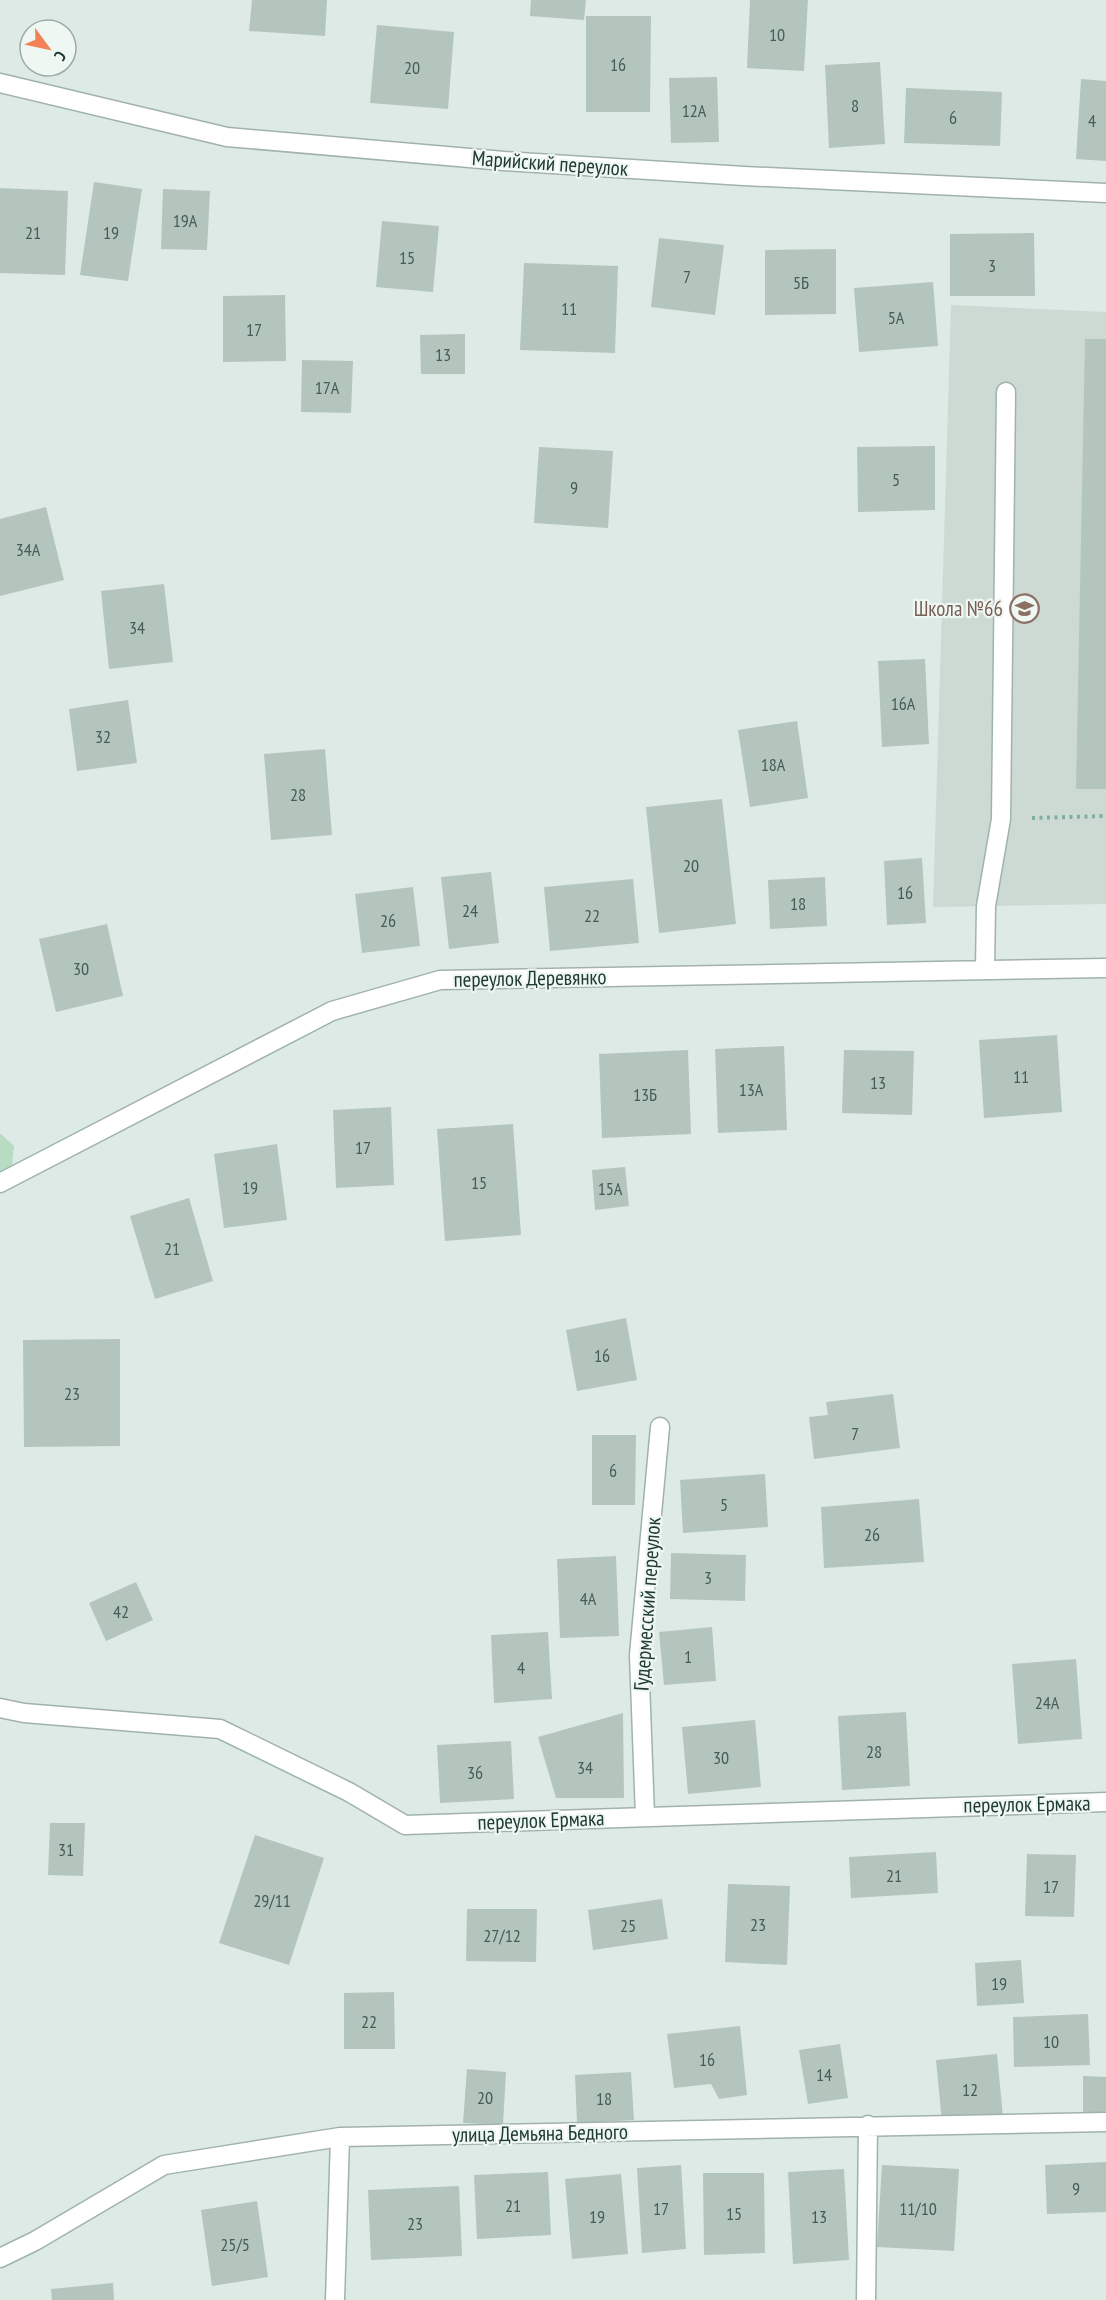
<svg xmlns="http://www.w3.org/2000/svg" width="1106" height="2300" viewBox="0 0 1106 2300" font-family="'PT Sans Narrow',sans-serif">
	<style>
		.built { fill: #cddad4 }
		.green { fill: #b7dcc2 }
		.building { fill: #b4c5be }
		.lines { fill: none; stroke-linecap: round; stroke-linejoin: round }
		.minor-casing { stroke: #a1b2ac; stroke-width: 21 }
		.path { stroke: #7faea1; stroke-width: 4; stroke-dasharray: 3 4.5; stroke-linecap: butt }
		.minor { stroke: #fff; stroke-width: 18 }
		.labels { text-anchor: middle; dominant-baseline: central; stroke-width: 4.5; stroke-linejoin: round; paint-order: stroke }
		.number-label { font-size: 18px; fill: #455d56 }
		.street-label { font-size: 21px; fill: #203a34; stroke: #eff7f3 }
		.education-label { font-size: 21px; fill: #785e54; stroke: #eff7f3; text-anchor: end }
	</style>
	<rect width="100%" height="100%" fill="#deeae5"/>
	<path class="built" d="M951 305 1106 312V904L933 907Z"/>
	<path class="green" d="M0 1133 14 1146 12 1166 0 1172Z"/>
	<path class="building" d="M252 0H327L325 36 249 31Z
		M531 0H586L584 20 530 16Z
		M750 0H808L804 71 747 68Z
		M586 16H651L650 112H586Z
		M377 25 454 32 448 109 370 103Z
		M880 62 885 144 829 148 825 65Z
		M717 77 719 142 671 143 669 78Z
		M1081 79 1106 81V161L1076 159Z
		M906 88 1002 92 1000 146 904 143Z
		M94 182 142 189 128 281 80 275Z
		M0 188 68 191 65 275 0 273Z
		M163 189 210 191 207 250 161 249Z
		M382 221 439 226 433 292 376 287Z
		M1034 233 1035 296H950V234Z
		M659 238 724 245 715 315 651 307Z
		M836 249V314L765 315V250Z
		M524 263 618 266 615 353 520 350Z
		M933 282 938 346 859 352 854 288Z
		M285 295 286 361 223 362V296Z
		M465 334V374H421L420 335Z
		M1085 339H1106V789H1076Z
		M302 360 353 361 351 413 301 412Z
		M935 446V510L858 512 857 447Z
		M539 447 613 451 608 528 534 523Z
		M46 507 64 580 0 596V519Z
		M164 584 173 662 109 669 101 591Z
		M925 659 929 744 882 747 878 661Z
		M128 700 137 763 77 771 69 709Z
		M797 721 808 798 750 807 738 730Z
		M325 749 332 835 271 840 264 754Z
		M722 799 736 924 659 933 646 807Z
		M922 858 926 923 887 925 884 861Z
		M491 872 499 943 449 949 441 877Z
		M825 877 827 926 770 929 768 880Z
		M633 879 639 943 550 951 544 887Z
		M413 887 420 946 362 953 355 894Z
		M107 924 123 996 56 1012 39 939Z
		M1057 1035 1062 1112 984 1118 979 1040Z
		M784 1046 787 1130 718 1133 715 1049Z
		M688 1050 691 1134 602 1138 599 1054Z
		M844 1050 914 1051 912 1115 842 1113Z
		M391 1107 394 1185 336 1188 333 1110Z
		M513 1124 521 1235 445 1241 437 1129Z
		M277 1144 287 1220 224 1228 214 1154Z
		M625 1167 629 1206 595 1210 592 1170Z
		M189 1198 213 1281 155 1299 130 1216Z
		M626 1318 637 1380 577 1391 566 1330Z
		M120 1339V1446L24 1447 23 1340Z
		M893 1394 900 1448 814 1459 809 1417 828 1415 826 1402Z
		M592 1435H636L635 1505H592Z
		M765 1474 768 1527 683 1533 680 1480Z
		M919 1499 924 1562 824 1568 821 1507Z
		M671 1553 746 1555 745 1601 670 1599Z
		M616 1556 619 1636 560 1638 557 1559Z
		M136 1582 153 1620 106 1641 89 1603Z
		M712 1627 716 1681 664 1685 659 1632Z
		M548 1632 552 1699 494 1703 491 1635Z
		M1076 1659 1082 1739 1018 1744 1012 1664Z
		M906 1712 910 1786 842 1790 838 1716Z
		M623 1713 624 1798H556L538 1737Z
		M755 1720 761 1787 688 1794 682 1727Z
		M511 1741 514 1799 440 1803 437 1745Z
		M50 1823H85L83 1876 48 1875Z
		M255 1835 324 1858 289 1965 219 1943Z
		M936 1852 938 1893 851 1898 849 1857Z
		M1027 1854 1076 1855 1074 1917 1025 1916Z
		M728 1884 790 1886 787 1965 725 1962Z
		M662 1899 668 1939 593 1950 588 1910Z
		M467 1909H537L536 1962 466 1961Z
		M1021 1960 1024 2003 977 2006 975 1963Z
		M394 1992 395 2049H344V1993Z
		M1088 2014 1090 2065 1014 2067 1013 2017Z
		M740 2026 747 2095 719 2099 711 2084 674 2088 667 2034Z
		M840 2044 848 2098 808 2104 799 2050Z
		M997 2054 1003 2117 942 2123 936 2060Z
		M467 2069 506 2072 503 2125 463 2123Z
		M631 2072 634 2120 577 2123 575 2075Z
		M1083 2076 1106 2077V2112H1083Z
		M1106 2162V2212L1047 2214 1045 2165Z
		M681 2165 686 2249 642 2253 637 2168Z
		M882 2165 959 2169 954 2251 877 2247Z
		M844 2169 849 2260 793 2264 788 2172Z
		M548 2172 551 2235 477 2239 474 2175Z
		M703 2173H764L765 2253 704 2255Z
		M621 2174 628 2254 572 2259 565 2179Z
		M459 2186 462 2256 371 2260 368 2190Z
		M257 2201 268 2277 212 2286 201 2210Z
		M113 2283 114 2300H52L51 2289Z"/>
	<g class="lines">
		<defs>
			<path id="minor" d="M0 83 227 137 504 161 744 176 1106 193
				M985 970 986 906 1001 819 1006 392
				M0 1183 332 1011 440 980 1106 968
				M0 1708 24 1713 220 1729 349 1792 405 1825 1106 1802
				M645 1816 639 1655 660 1427
				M0 2258 35 2241 164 2165 340 2137 1106 2122
				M335 2300 340 2137
				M866 2300 868 2125"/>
		</defs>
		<use href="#minor" class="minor-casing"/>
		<path class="path" d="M1032 818 1106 816"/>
		<use href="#minor" class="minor"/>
	</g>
	<defs>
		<symbol id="school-ring" viewBox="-11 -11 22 22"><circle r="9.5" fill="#eff7f3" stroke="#8d6e63" stroke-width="1.5"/><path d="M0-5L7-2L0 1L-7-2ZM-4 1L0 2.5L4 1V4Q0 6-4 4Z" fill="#8d6e63"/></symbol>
	</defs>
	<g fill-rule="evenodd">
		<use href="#school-ring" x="1008" y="592" width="33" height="33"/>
	</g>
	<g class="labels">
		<g class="number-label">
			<text x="777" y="34">10</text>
			<text x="618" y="64">16</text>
			<text x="412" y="67">20</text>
			<text x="855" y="105">8</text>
			<text x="694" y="110">12А</text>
			<text x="953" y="117">6</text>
			<text x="1092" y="120">4</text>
			<text x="185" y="220">19А</text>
			<text x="33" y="232">21</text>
			<text x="111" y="232">19</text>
			<text x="407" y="257">15</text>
			<text x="992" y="265">3</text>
			<text x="687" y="276">7</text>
			<text x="801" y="282">5Б</text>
			<text x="569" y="308">11</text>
			<text x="896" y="317">5А</text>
			<text x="254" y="329">17</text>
			<text x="443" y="354">13</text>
			<text x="327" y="387">17А</text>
			<text x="896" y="479">5</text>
			<text x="574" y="487">9</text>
			<text x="28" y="549">34А</text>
			<text x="137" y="627">34</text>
			<text x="903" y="703">16А</text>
			<text x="103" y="736">32</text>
			<text x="773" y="764">18А</text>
			<text x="298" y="794">28</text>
			<text x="691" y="865">20</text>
			<text x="905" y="892">16</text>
			<text x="798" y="903">18</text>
			<text x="470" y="910">24</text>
			<text x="592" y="915">22</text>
			<text x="388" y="920">26</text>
			<text x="81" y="968">30</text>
			<text x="1021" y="1076">11</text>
			<text x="878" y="1082">13</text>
			<text x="751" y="1089">13А</text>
			<text x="645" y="1094">13Б</text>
			<text x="363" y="1147">17</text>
			<text x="479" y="1182">15</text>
			<text x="250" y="1187">19</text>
			<text x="610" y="1188">15А</text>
			<text x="172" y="1248">21</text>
			<text x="602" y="1355">16</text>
			<text x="72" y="1393">23</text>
			<text x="855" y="1433">7</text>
			<text x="613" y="1470">6</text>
			<text x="724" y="1504">5</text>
			<text x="872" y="1534">26</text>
			<text x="708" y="1577">3</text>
			<text x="588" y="1598">4А</text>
			<text x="121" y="1611">42</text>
			<text x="688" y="1656">1</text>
			<text x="521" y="1667">4</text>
			<text x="1047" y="1702">24А</text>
			<text x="874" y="1751">28</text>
			<text x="721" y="1757">30</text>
			<text x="585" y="1767">34</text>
			<text x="475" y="1772">36</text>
			<text x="66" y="1849">31</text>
			<text x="894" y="1875">21</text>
			<text x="1051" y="1886">17</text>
			<text x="272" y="1900">29/11</text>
			<text x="758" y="1924">23</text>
			<text x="628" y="1925">25</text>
			<text x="502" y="1935">27/12</text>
			<text x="999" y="1983">19</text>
			<text x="369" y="2021">22</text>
			<text x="1051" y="2041">10</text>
			<text x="707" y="2059">16</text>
			<text x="824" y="2074">14</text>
			<text x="970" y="2089">12</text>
			<text x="485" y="2097">20</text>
			<text x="604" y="2098">18</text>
			<text x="1076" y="2188">9</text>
			<text x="513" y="2205">21</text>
			<text x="661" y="2208">17</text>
			<text x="918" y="2208">11/10</text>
			<text x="734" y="2213">15</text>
			<text x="597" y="2216">19</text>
			<text x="819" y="2216">13</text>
			<text x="415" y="2223">23</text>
			<text x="235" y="2244">25/5</text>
		</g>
		<g class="street-label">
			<text transform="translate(550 163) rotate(4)">Марийский переулок</text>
			<text transform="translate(530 978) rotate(-1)">переулок Деревянко</text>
			<text transform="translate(647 1604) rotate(-86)">Гудермесский переулок</text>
			<text transform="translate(1027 1804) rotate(-1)">переулок Ермака</text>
			<text transform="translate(541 1820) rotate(-2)">переулок Ермака</text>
			<text transform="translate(540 2133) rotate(-1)">улица Демьяна Бедного</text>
		</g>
		<g class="education-label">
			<text x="1003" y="608">Школа №66</text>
		</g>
	</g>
	<g transform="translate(48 48) rotate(123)"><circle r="28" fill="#eff7f3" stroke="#9caba7" stroke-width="1.5"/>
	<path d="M0-4.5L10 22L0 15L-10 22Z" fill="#f28155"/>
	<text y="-9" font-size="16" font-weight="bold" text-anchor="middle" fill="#203a34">С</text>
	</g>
</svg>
